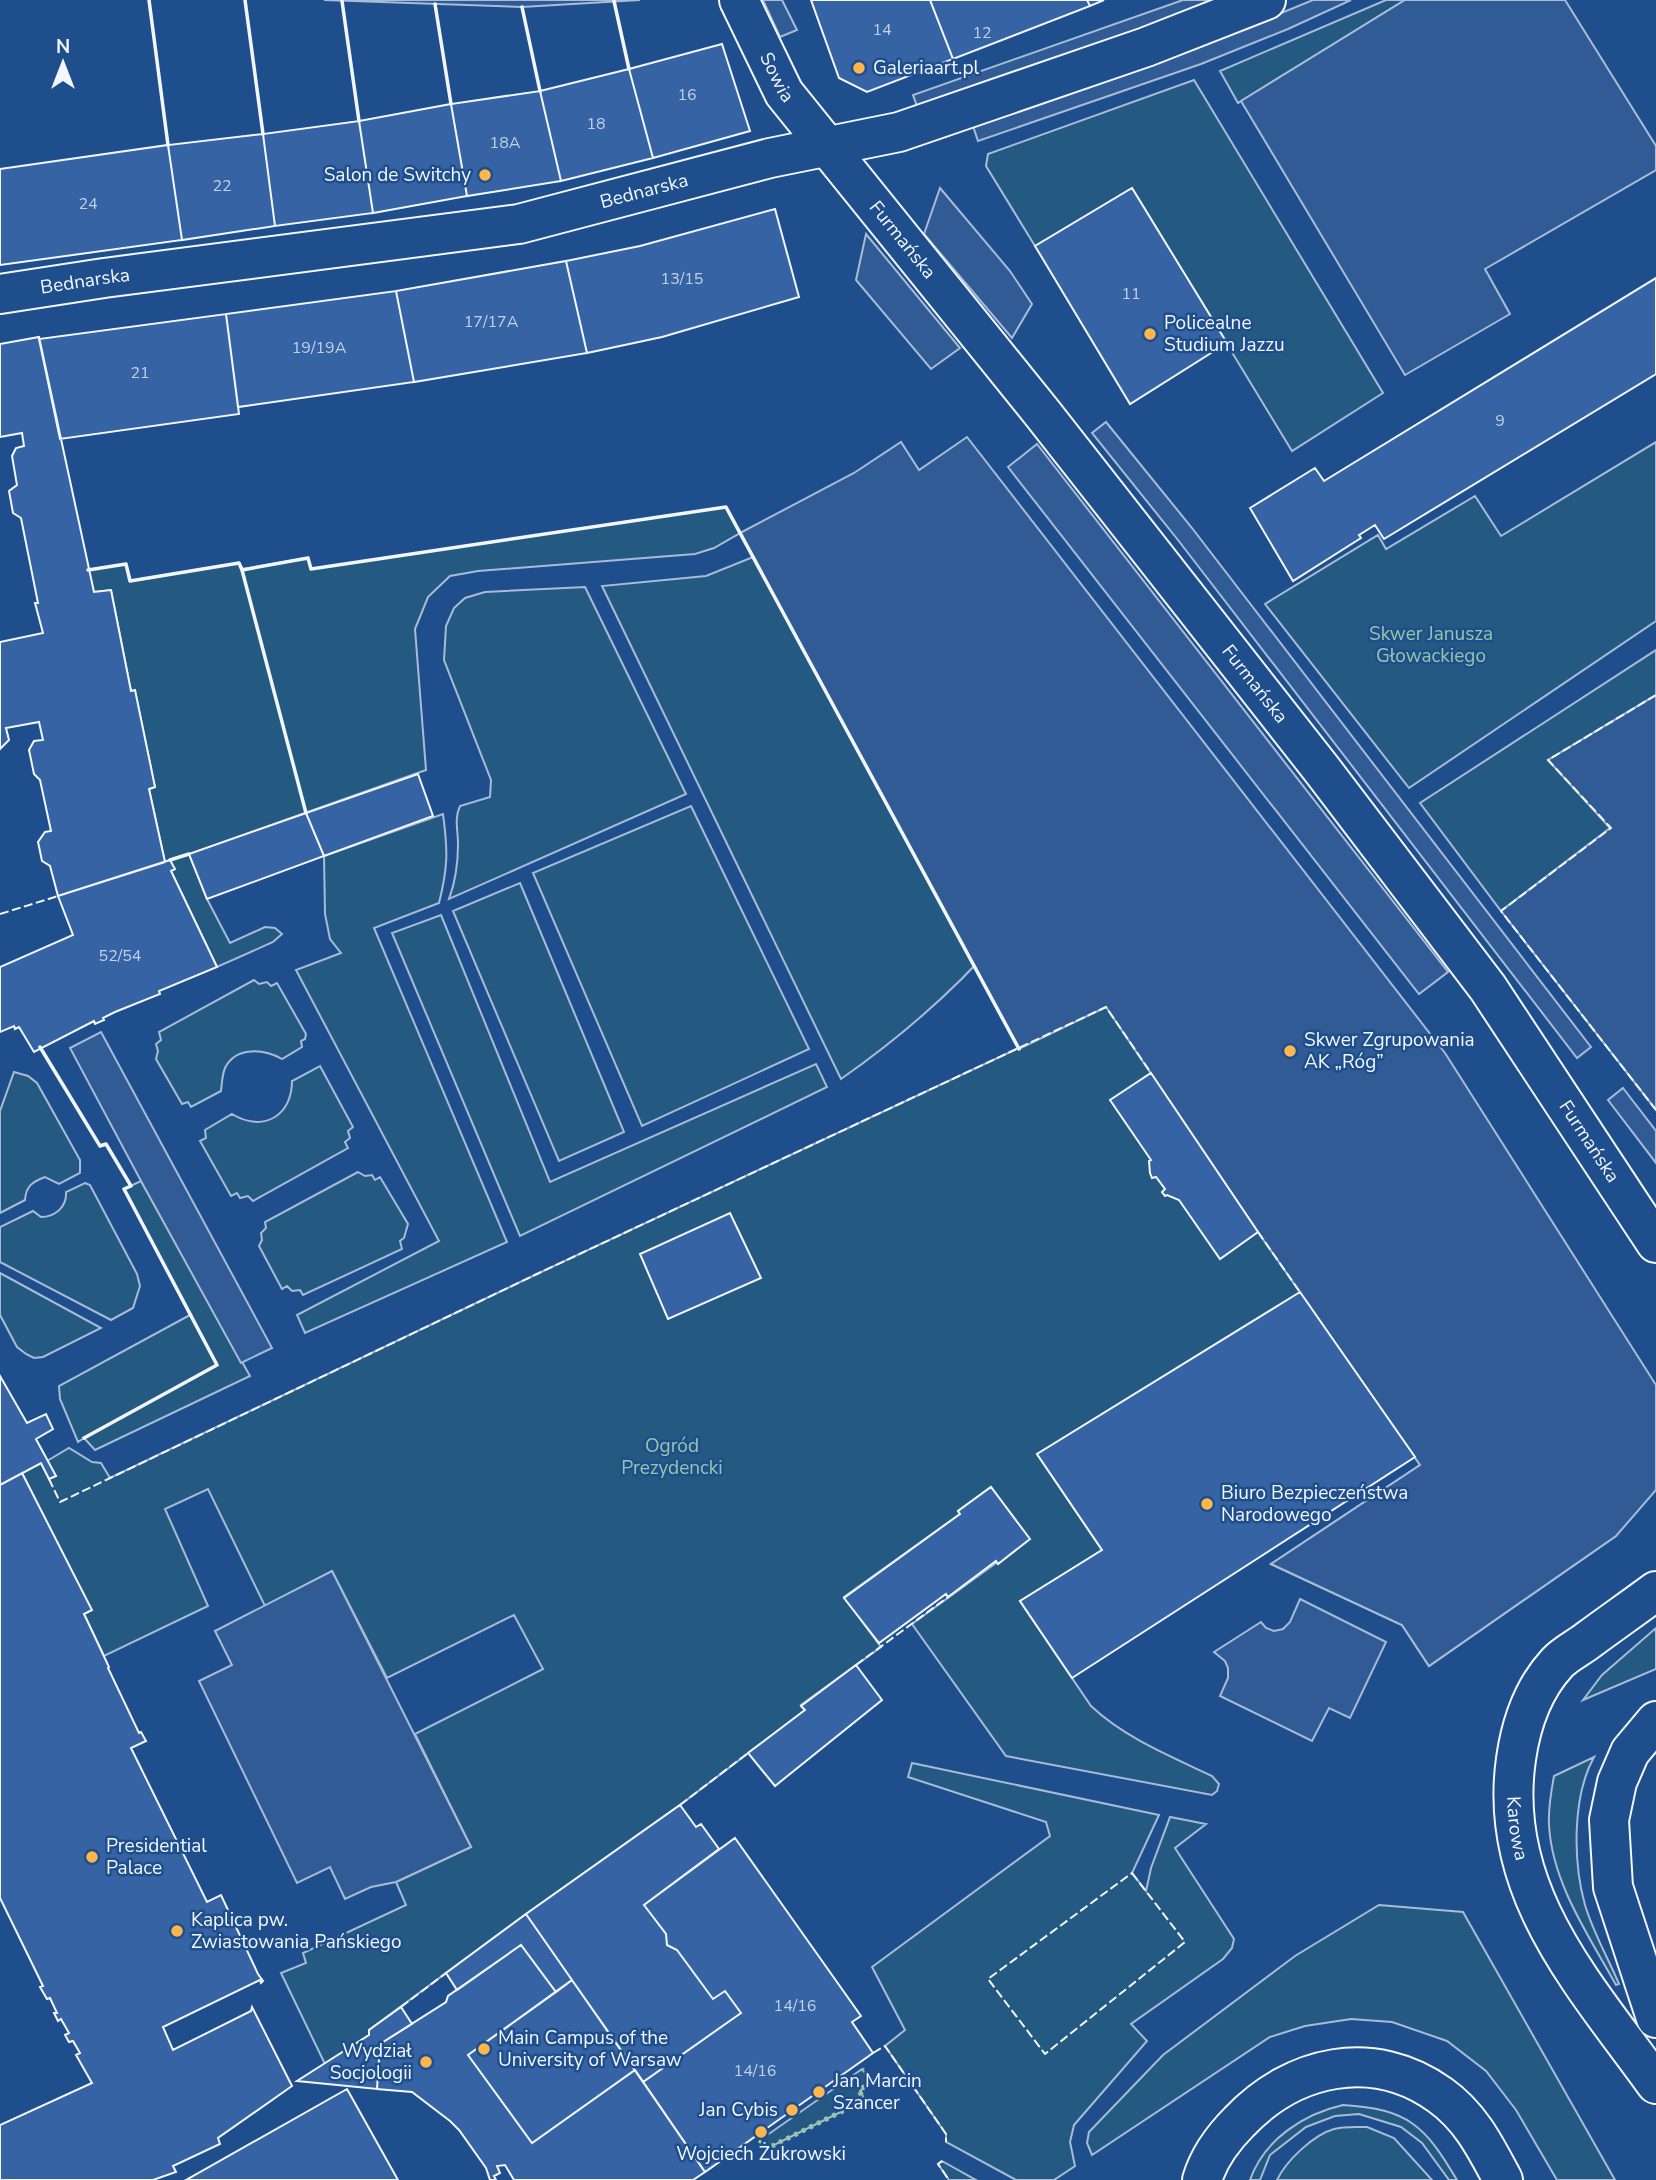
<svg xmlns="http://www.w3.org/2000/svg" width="1656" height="2180" viewBox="0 0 1656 2180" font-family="'Nunito Sans',sans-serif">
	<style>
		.green { fill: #245a82; stroke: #a8bbd7; stroke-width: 2 }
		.parking { fill: #305b95; stroke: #a8bbd7; stroke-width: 2 }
		.building { fill: #3563a3; stroke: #f2f6ff; stroke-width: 2 }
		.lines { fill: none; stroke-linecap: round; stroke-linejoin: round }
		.minor-casing { stroke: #f2f6ff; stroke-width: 42 }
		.minor { stroke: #1f4e8c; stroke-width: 38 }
		.hedge { stroke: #97c8a6; stroke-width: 5; stroke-dasharray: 3.5 5; stroke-linecap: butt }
		.fence { stroke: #f2f6ff; stroke-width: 2; stroke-dasharray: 9 3.5; stroke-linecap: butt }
		.wall { stroke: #f2f6ff; stroke-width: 3.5 }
		.poi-dot { fill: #ffb74d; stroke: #1f4e8c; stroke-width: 2.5 }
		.labels { text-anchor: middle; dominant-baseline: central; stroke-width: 5; stroke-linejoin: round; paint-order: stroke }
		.number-label { font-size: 16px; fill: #c3d1e8 }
		.poi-label { font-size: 19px; fill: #f2f6ff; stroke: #1f4e8c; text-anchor: start }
		.street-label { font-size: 19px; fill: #f2f6ff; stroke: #1f4e8c }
		.park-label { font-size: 19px; fill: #97c8a6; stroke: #1f4e8c }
	</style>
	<rect width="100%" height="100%" fill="#1f4e8c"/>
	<path class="green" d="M1386 0H1405L1238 103 1220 71Z
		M1194 80 1383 393 1292 451 1132 188 1035 246 986 166 988 154Z
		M1656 442V621L1409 788 1265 604 1378 535 1386 549 1475 496 1501 536Z
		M726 507 740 533 714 548 695 554 478 571 450 576 428 597 415 629 426 770 189 854 207 899 230 943 265 927 275 928 282 934 273 942 217 967 171 871 165 862 149 789 155 787 135 691H131L111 590 94 592 88 570 126 564 131 581 239 563 243 569 308 558 311 569Z
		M753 557 910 847 999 939C953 992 898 1039 841 1079L602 586 706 576Z
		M585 587 686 794 449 899C456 880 458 864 458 844 458 830 454 819 460 806L490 797 491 780 444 660 446 626 454 608 465 598 485 592Z
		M1656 650V695L1549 760 1611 828 1501 911 1420 803Z
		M691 806 809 1049 642 1126 533 873Z
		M443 814C448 851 448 867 439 903L374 928 507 1242 305 1333 297 1315 439 1241 296 970 341 953 330 939 325 914 324 856Z
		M520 883 624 1132 559 1161 453 911Z
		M441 915 550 1182 816 1064 827 1087 520 1236 392 933Z
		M1091 958 1554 1438 1616 1536 1429 1666 1402 1625 1271 1564 1420 1465 1300 1293 1037 1454 1102 1550 1020 1601 1091 1706C1125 1738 1170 1756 1212 1776L1219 1784 1217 1791 1212 1795 1006 1756 912 1624 1029 1539 991 1487 958 1511 960 1514 844 1597 881 1647 801 1705 805 1710 680 1805 526 1914 369 2030V2035L325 2064 281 1973 306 1963 303 1953 406 1905 396 1882 471 1847 415 1734 543 1669 514 1615 387 1678 332 1571 265 1606 208 1489 165 1509 208 1606 104 1656 84 1614 91 1610 22 1473 41 1463 49 1479 56 1476 47 1461 69 1448 92 1462 101 1463 110 1478 539 1273 1106 1007Z
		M254 980 259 984 267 982 271 986 277 983 306 1034 305 1039 301 1041 302 1047 282 1059C264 1049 236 1046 225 1068 222 1075 222 1083 221 1091L191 1107 188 1102 182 1104 156 1059 158 1051 156 1044 161 1040 159 1032Z
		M320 1066 353 1127 348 1131 350 1138 345 1142 348 1148 253 1201 248 1196 240 1198 237 1193 231 1196 200 1141 206 1138 205 1130 232 1114C263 1133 292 1116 292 1081Z
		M14 1072 28 1076 37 1083 80 1160V1173L59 1184 45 1177C32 1182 26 1186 25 1200L0 1213V1111Z
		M358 1172 365 1176 372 1175 375 1180 380 1177 408 1224 404 1238 400 1241 402 1249 303 1295 300 1290 292 1291 287 1286 282 1289 259 1246 262 1240 261 1233 266 1228 265 1222Z
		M141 1181 250 1376 95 1450 84 1438 78 1442 60 1399 59 1386 190 1315 124 1189Z
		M85 1183 90 1185 137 1274 140 1286 133 1308 111 1320 0 1262V1227L33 1211 41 1217C55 1217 67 1207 66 1192Z
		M0 1273 101 1328 43 1357 34 1358 26 1354 17 1347 0 1315Z
		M1656 1628V1669L1583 1700 1602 1675Z
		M1594 1757C1572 1797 1573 1862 1585 1905 1593 1932 1608 1958 1619 1984L1616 1985C1589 1936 1552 1883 1549 1825 1548 1809 1551 1792 1554 1776Z
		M912 1763 1159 1815 1132 1873 1146 1891 1151 1868 1170 1817 1206 1824 1175 1848 1234 1939 1232 1948 1223 1959 1131 2024 1147 2041 1074 2125 1070 2142 1075 2166 1054 2180H1016L946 2142V2134L885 2046 905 2030 872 1967 1050 1836 1046 1822 908 1777Z
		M1379 1905 1463 1912 1615 2180H1557L1516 2110 1486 2071 1447 2041 1392 2022 1351 2019 1305 2026 1270 2037 1092 2155 1087 2143 1089 2132 1163 2055 1295 1956Z
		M862 2069 871 2081 860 2091 865 2100 766 2149 760 2140Z
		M1343 2105C1409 2109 1425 2126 1457 2180H1449L1422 2143 1401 2127 1359 2114 1335 2116 1306 2127 1270 2155 1260 2180H1250C1264 2140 1303 2114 1343 2105Z
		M1367 2127 1394 2138 1432 2180H1277C1286 2161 1313 2135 1334 2129 1344 2126 1357 2127 1367 2127Z
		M942 2161 976 2180H949L938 2164Z"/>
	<path class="parking" d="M324 0H640L522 7Z
		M763 0H782L797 30 780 37Z
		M1183 0H1226L918 109 913 95Z
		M1313 0H1351L1288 29 1201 64 978 141 973 126 1193 49Z
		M1405 0H1565L1656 146V170L1485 269 1510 314 1405 375 1241 101Z
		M940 188 1010 271 1032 304 1012 338 924 234Z
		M866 234 960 348 931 369 856 280Z
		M1106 422 1192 528 1591 1047 1577 1058 1178 540 1092 433Z
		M967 437 1445 1053 1656 1385V1490L1616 1536 1429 1666 1402 1625 1271 1564 1420 1465 1258 1232 1106 1007 1019 1049 740 533 854 473 901 442 919 470Z
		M1037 444 1448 972 1419 994 1008 467Z
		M1656 695V1110L1501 911 1610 828 1548 760Z
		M101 1032 272 1348 241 1363 141 1181 70 1048Z
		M1623 1088 1656 1131V1163L1608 1100Z
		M332 1571 471 1847 396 1882 371 1887 345 1899 330 1867 297 1883 199 1681 232 1665 215 1631Z
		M1300 1599 1386 1642 1350 1718 1329 1708 1312 1741 1220 1696 1228 1678V1668L1225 1661 1214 1652 1261 1622 1266 1628 1274 1631 1283 1629 1290 1622Z"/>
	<path class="building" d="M811 0H930L953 59 867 92 839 78Z
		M930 0H1087L1090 6 953 59Z
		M1087 0H1104L1090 6Z
		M722 44 750 131 653 158 629 69Z
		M629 69 653 158 561 181 540 91Z
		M540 91 561 181 467 196 451 104Z
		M451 104 467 196 373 213 359 121Z
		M359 121 373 213 275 226 263 134Z
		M263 134 275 226 182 240 168 145Z
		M168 145 182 240 0 265V169Z
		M1132 188 1227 343 1130 404 1035 246Z
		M775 209 799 297 662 337 587 353 566 261 640 246Z
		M566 261 587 353 414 382 396 291Z
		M1656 278V374L1384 539 1375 525 1359 535 1361 538 1293 581 1250 508 1315 468 1324 481Z
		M396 291 414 382 238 407 226 314Z
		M226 314 239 414 60 439 39 339Z
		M39 337 94 592 111 590 131 691 135 690 155 787 149 789 165 862 58 896 50 866 42 861 38 842 45 832 51 831 40 780 34 774 29 750 34 741 43 740 39 722 6 728 9 740 0 749V642L43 633 35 603H38L21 518 13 513 9 491 17 485 12 456 16 448 24 446 22 433 0 437V344Z
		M418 774 433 816 324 856 306 813Z
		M306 813 324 856 207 899 189 854Z
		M170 860 175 869 171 871 217 967 159 991 160 994 115 1012 103 1018 104 1020 95 1024 94 1021 34 1052 19 1027 15 1029 14 1026 0 1032V967L73 935 58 896Z
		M1151 1073 1258 1232 1220 1259 1179 1200 1167 1195 1165 1196 1162 1192 1165 1189 1156 1177 1152 1178 1150 1173 1149 1161 1151 1160 1110 1100Z
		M730 1213 761 1278 668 1319 640 1254Z
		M1300 1292 1415 1457 1072 1678 1020 1601 1102 1550 1037 1454Z
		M0 1376 27 1423 46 1414 53 1429 36 1439 56 1476 49 1479 41 1463 0 1485Z
		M22 1473 92 1610 84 1614 109 1667 108 1668 139 1733 141 1732 146 1741 131 1748 207 1902 221 1895 258 1974 263 1981 261 1983 260 1980 163 2027 173 2050 251 2011 252 2007 292 2086 218 2138 220 2144 173 2166 176 2172 153 2180H0V2125L92 2083 76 2055 80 2053 73 2041 69 2042 65 2035 69 2033 61 2019 58 2021 54 2013H57L50 1998 47 1999 40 1987 43 1986 0 1898V1485Z
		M991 1487 1030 1539 998 1564 996 1561 948 1597 946 1594 879 1643 844 1598 960 1514 958 1511Z
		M856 1665 882 1700 775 1786 748 1753 805 1710 801 1706Z
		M680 1805 696 1827 701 1824 719 1849 644 1905 666 1934 667 1945 677 1950 713 1999 725 1991 741 2013 643 2082 526 1914Z
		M735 1838 861 2016 852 2022 873 2053 705 2172 643 2082 741 2013 725 1991 713 1999 677 1950 667 1945 666 1934 644 1905Z
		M526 1914 572 1980 556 1992 521 1945 457 1990 446 1973Z
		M521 1945 556 1992 468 2055 532 2143 635 2070 705 2172 693 2180H514L505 2165 497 2166 500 2173 494 2176 496 2180H490L486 2168 459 2130 450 2121 412 2092 377 2089 380 2044 446 2002 448 1996Z
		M572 1980 635 2070 532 2143 468 2055Z
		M401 2007 412 2024 380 2044 377 2089 297 2081 369 2035V2030Z
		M347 2089 398 2180H186Z"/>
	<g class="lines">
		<defs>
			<g id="minor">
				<path id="s1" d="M739 0 784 93 1043 414 1323 771 1488 988 1656 1243"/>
				<path id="s2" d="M0 294 104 278 519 224 770 158 899 132 1146 47 1266 0"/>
				<path id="s3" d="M1656 1591C1633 1608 1610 1624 1587 1641 1578 1648 1565 1654 1557 1663 1533 1689 1521 1724 1516 1759 1497 1891 1584 1984 1656 2084"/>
				<path d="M1656 1721 1630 1752 1617 1782 1609 1820 1613 1887 1656 2018"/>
				<path d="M1202 2180C1209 2157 1222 2139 1239 2122 1293 2065 1373 2047 1440 2095 1471 2117 1486 2148 1503 2180"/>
			</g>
		</defs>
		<use href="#minor" class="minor-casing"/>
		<use href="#minor" class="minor"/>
		<path class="hedge" d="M760 2140 766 2149 865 2100 859 2091 871 2081 862 2069"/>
		<path class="fence" d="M1656 695 1548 760 1611 828 1501 911 1656 1110
			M0 914 58 896
			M1258 1232 1300 1292
			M49 1479 60 1502 539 1273 1106 1007 1151 1073
			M856 1665 948 1597
			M680 1805 748 1753
			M1132 1873 1185 1942 1045 2054 988 1979Z
			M401 2007 446 1973
			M873 2053 885 2046 946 2134V2142
			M942 2161 938 2164 949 2180"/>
		<path class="wall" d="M149 0 168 145
			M245 0 263 134
			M342 1 359 121
			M614 1 629 69
			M435 4 451 104
			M522 7 540 91
			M88 570 126 564 130 581 239 563 242 570
			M306 813 242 570 308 558 311 569 726 507 1019 1049
			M170 860 189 854
			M40 1047 100 1146 106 1144 131 1186 124 1189 217 1365 84 1438"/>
	</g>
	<g class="poi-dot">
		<circle cx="859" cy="68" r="7"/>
		<circle cx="485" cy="175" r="7"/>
		<circle cx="1150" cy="334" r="7"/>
		<circle cx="1290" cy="1051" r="7"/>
		<circle cx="1207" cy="1504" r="7"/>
		<circle cx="92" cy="1857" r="7"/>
		<circle cx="177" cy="1931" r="7"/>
		<circle cx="484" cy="2049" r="7"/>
		<circle cx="426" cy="2062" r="7"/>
		<circle cx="819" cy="2092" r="7"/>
		<circle cx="792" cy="2110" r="7"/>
		<circle cx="761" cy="2132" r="7"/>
	</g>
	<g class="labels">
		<g class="number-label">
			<text x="882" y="30">14</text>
			<text x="982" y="33">12</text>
			<text x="687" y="95">16</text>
			<text x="596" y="124">18</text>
			<text x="505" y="143">18A</text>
			<text x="222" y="186">22</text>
			<text x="88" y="204">24</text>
			<text x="682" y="279">13/15</text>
			<text x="1131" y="294">11</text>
			<text x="491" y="322">17/17A</text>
			<text x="319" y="348">19/19A</text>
			<text x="140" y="373">21</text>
			<text x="1500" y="421">9</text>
			<text x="120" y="956">52/54</text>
			<text x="795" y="2006">14/16</text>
			<text x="755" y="2071">14/16</text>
		</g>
		<g class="poi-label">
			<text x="873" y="68">Galeriaart.pl</text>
			<text x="471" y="175" text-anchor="end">Salon de Switchy</text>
			<text x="1164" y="323">Policealne<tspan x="1164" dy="22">Studium Jazzu</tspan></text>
			<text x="1304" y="1040">Skwer Zgrupowania<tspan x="1304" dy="22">AK „Róg”</tspan></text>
			<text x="1221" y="1493">Biuro Bezpieczeństwa<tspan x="1221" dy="22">Narodowego</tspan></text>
			<text x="106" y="1846">Presidential<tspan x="106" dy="22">Palace</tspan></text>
			<text x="191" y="1920">Kaplica pw.<tspan x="191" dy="22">Zwiastowania Pańskiego</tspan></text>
			<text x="498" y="2038">Main Campus of the<tspan x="498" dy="22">University of Warsaw</tspan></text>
			<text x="412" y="2051" text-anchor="end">Wydział<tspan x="412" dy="22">Socjologii</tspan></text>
			<text x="833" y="2081">Jan Marcin<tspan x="833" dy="22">Szancer</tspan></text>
			<text x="778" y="2110" text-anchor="end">Jan Cybis</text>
			<text x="761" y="2154" text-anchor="middle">Wojciech Żukrowski</text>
		</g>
		<g class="street-label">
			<text stroke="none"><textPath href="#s1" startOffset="86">Sowia</textPath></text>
			<text stroke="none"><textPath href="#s2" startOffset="653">Bednarska</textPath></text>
			<text stroke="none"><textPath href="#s1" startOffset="292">Furmańska</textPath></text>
			<text stroke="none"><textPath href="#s2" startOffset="86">Bednarska</textPath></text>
			<text stroke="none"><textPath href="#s1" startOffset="859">Furmańska</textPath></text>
			<text stroke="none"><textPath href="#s1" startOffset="1426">Furmańska</textPath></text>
			<text stroke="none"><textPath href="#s3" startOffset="298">Karowa</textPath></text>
		</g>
		<g class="park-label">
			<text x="1431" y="634">Skwer Janusza<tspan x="1431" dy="22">Głowackiego</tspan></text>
			<text x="672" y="1446">Ogród<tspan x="672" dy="22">Prezydencki</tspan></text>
		</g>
	</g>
	<g transform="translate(63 63)" stroke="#1f4e8c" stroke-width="5" paint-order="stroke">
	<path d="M0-5L12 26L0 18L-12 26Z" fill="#f2f6ff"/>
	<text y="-10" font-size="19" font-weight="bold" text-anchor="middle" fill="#f2f6ff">N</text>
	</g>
</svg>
